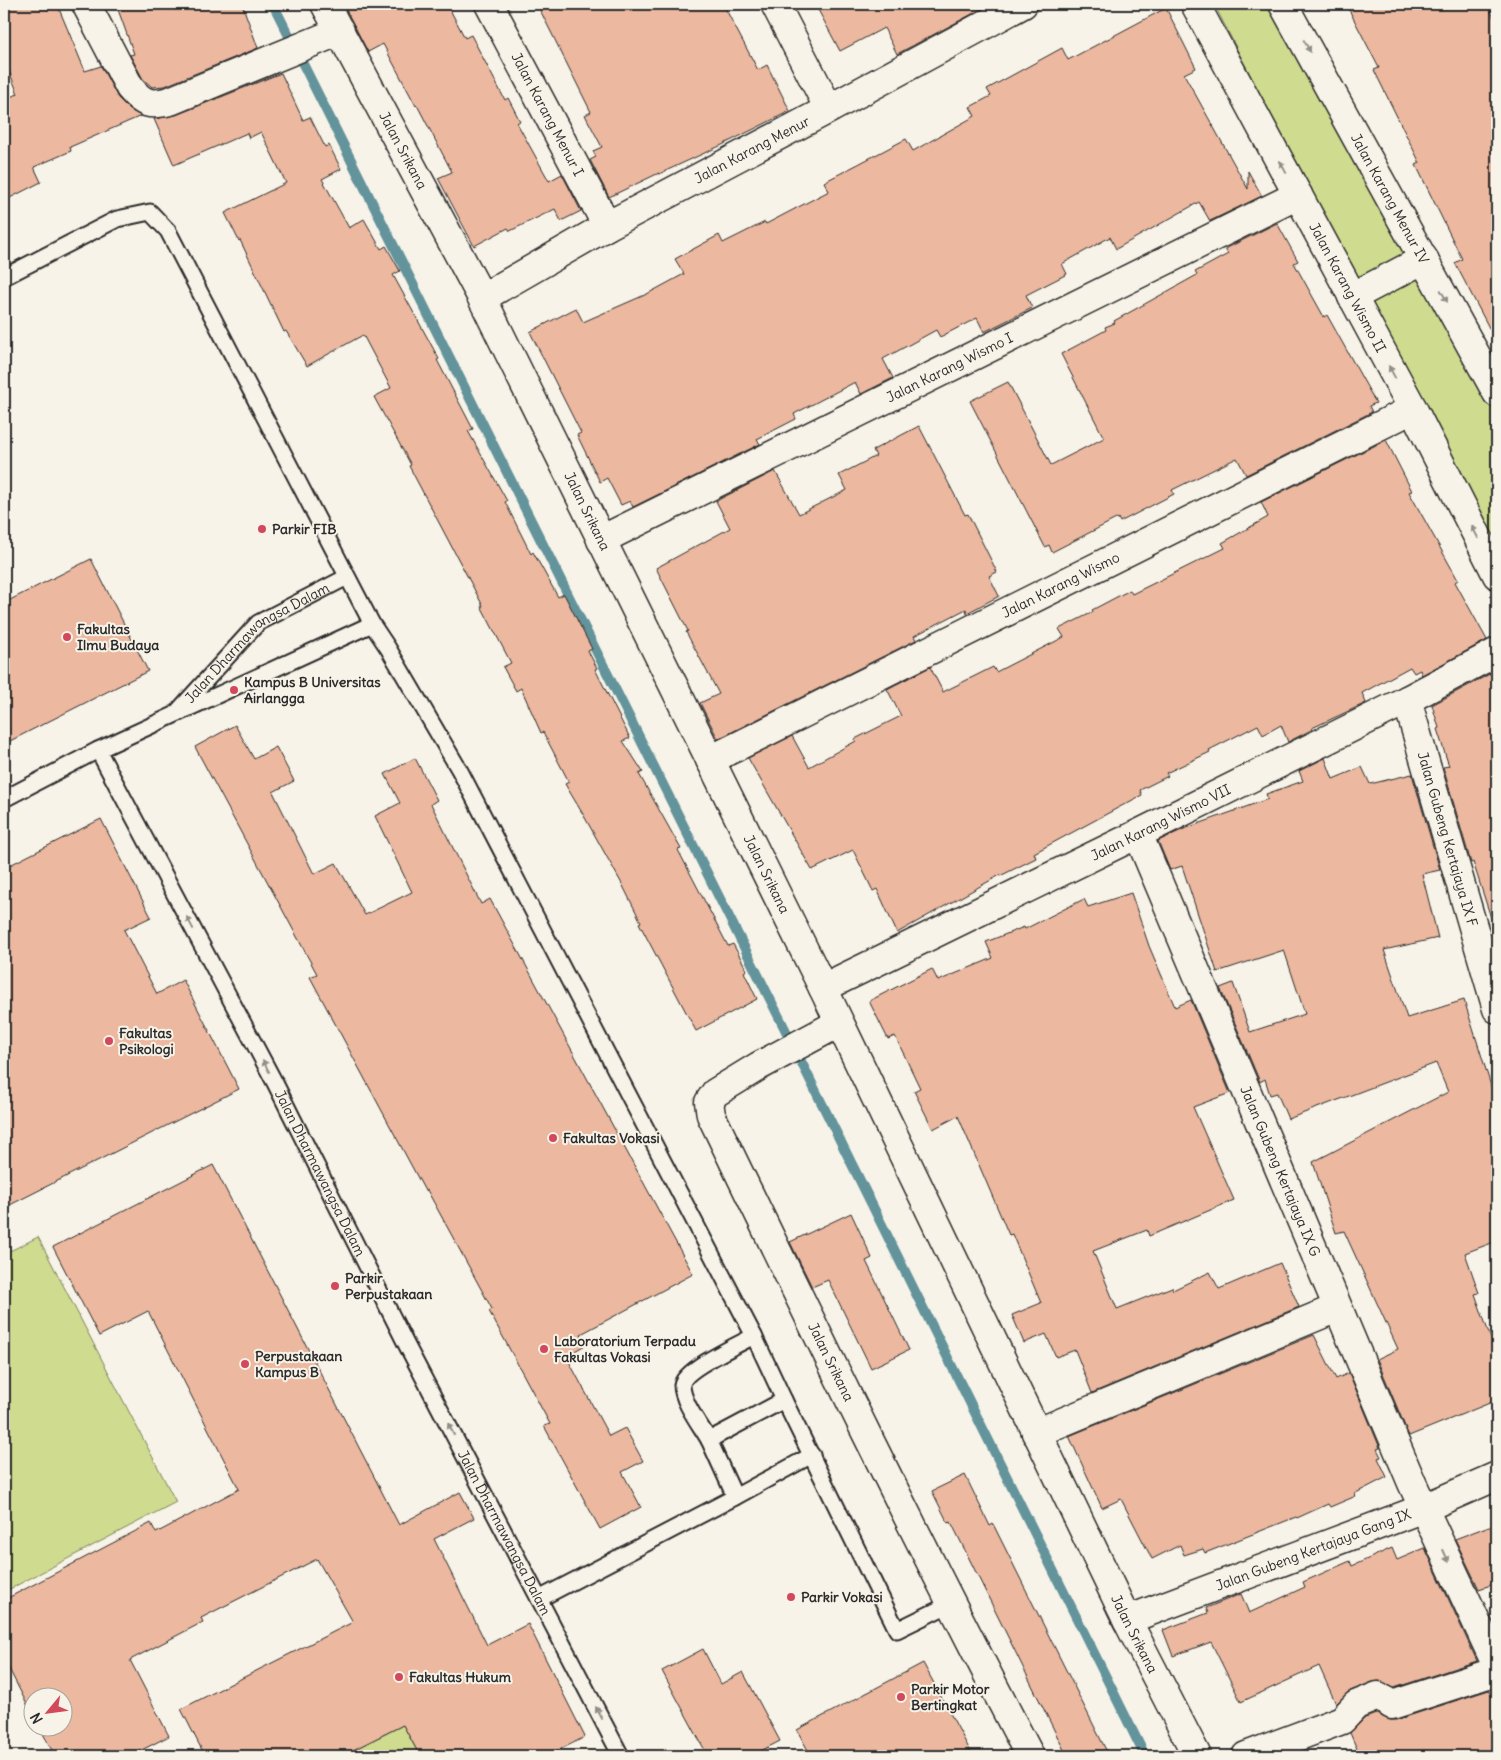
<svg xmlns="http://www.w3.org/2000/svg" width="1501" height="1760" viewBox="0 0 1501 1760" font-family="Delius,sans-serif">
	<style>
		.green { fill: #cfdb8f; stroke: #7d835d }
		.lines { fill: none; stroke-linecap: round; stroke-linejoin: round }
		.stream { stroke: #63939b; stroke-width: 10 }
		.building { fill: #ecb89f; stroke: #2b2b2b }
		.lane-casing { stroke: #2b2b2b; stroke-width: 19 }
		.street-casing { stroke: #2b2b2b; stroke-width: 31 }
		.lane { stroke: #f7f3e8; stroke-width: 15 }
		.street { stroke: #f7f3e8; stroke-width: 28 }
		.oneway { fill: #918f8a }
		.poi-dot { fill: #d1495b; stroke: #f7f3e8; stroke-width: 2 }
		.labels { text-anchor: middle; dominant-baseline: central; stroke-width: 4; stroke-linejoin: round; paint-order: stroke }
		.street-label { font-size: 14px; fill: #2b2b2b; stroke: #f7f3e8 }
		.poi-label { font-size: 14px; font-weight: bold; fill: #2b2b2b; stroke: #f7f3e8; text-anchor: start }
	</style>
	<rect width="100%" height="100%" fill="#f7f3e8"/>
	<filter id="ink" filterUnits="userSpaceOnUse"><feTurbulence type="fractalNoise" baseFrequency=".02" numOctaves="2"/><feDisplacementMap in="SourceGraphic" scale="10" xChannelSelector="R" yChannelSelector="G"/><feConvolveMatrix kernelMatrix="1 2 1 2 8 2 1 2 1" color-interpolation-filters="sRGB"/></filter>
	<g filter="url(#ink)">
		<path class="green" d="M1214 4H1299L1385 171 1497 371V547L1453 473Z
			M38 1237 176 1502 4 1592V1254Z
			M403 1725 420 1756H341Z"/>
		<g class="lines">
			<path class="stream" d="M273 4 781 1021 1145 1756"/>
		</g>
		<path class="building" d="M4 4H57L85 71 101 66 118 98 130 110 141 116 70 147 71 151 34 167 41 182 4 201V99L18 94 4 58Z
			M116 4H242L258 48 165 86 152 87 143 79 130 55 134 54Z
			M343 4H447L465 38 471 35 505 100 508 98 520 121 517 123 549 181 562 174 581 211 561 221 555 209 510 231 508 228 474 246 438 178 452 172 417 105 416 106 383 44 368 52Z
			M537 4H723L758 70 767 65 790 111 722 145 659 174V173L609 197 590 160 596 157 593 151 602 147 585 115 591 112Z
			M815 4H991L897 54 884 28 840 51Z
			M1346 4H1487L1497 23V343L1455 263 1462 259 1416 165 1420 163 1374 70 1379 68Z
			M1166 8 1196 68 1184 74 1248 189V171L1262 196 1210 221 1199 202 1116 249 1110 237 1062 264 1067 274 1026 295 1032 308 984 332 977 318 940 337 936 330 883 359 893 378 861 394 855 382 794 414 796 419 757 439 760 444 633 507 630 501 621 505 607 478 600 482 577 435 581 433 530 332 576 308 583 322 647 294 684 274 675 259 719 235 723 243 765 222 766 224 829 191 824 182 906 139 913 151 975 116 970 107 991 96 987 89 1062 48 1068 60Z
			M281 73 303 120 310 117 325 147 329 145 341 169 322 179 349 228 364 219 381 249 386 246 400 271 393 275 439 359 437 360 473 429 468 431 507 501 505 502 531 554 533 552 558 597 564 594 592 649 588 651 597 668 595 669 630 738 623 741 643 772 639 774 681 849 678 850 728 946 733 944 747 970 744 972 757 999 696 1031 639 923 641 922 622 884 584 816 565 784 569 782 543 732 541 733 521 688 516 691 503 667 511 663 481 606H483L409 466 411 465 374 397 391 388 363 335 307 366 286 331 284 332 240 240 239 241 225 213 286 183 261 132 249 138 247 133 174 165 154 119 176 115Z
			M1277 223 1298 261 1294 263 1324 317 1327 315 1376 403 1369 406 1372 412 1246 475 1237 458 1172 490 1174 494 1120 522 1118 518 1052 552 1049 545 1045 547 970 401 1008 382 1051 465 1104 438 1061 354 1106 330 1105 327 1115 323 1114 321 1197 275 1195 272 1228 254 1225 249Z
			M919 426 965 515 968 514 997 572 989 576 999 596 967 613 966 609 914 636 916 640 718 739 700 703 719 694 686 632 688 631 656 568 730 528 716 501 775 471 799 514 847 490 839 475 876 456 873 450Z
			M1386 440 1412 491 1409 492 1458 580 1455 582 1487 640 1422 675 1420 670 1414 673 1410 667 1362 693 1366 703 1312 728 1313 729 1288 742 1281 725 1263 735 1258 725 1209 750 1210 752 1166 773 1168 776 1140 790 1142 795 1034 853 1036 858 1000 876V875L897 933 877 889 873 891 853 850 812 870 748 758 792 736 809 767 856 741 855 739 901 716 887 689 930 667 943 692 993 667 996 672 1064 637 1059 629 1093 612 1092 610 1130 590 1132 594 1225 548 1222 543 1268 517 1261 502Z
			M91 559 148 671 4 744V603Z
			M1497 670V917L1491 918 1473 862 1471 863 1443 767 1449 766 1437 729 1439 728 1432 705Z
			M235 725 254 759 276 747 294 781 273 792 314 874 336 863 365 915 412 892 375 816 400 803 385 774 415 758 437 800 431 804 481 904 490 899 693 1274 581 1334 587 1344 566 1356 609 1436 625 1428 643 1461 622 1472 641 1507 600 1529 544 1426 550 1424 489 1311 492 1309 427 1190 425 1191 310 977 317 974 195 747Z
			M1325 758 1333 779 1362 767 1370 784 1412 774 1440 870 1422 874 1438 938 1384 950 1407 1018 1464 1000 1497 1105V1241L1465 1253 1479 1293 1475 1294 1497 1356V1400L1409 1436 1377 1359 1398 1349 1344 1231 1336 1233 1313 1162 1448 1092 1436 1063 1288 1119 1277 1093 1270 1095 1265 1079 1260 1082 1220 988 1233 983 1250 1032 1305 1014 1284 950 1217 972 1182 866 1170 870 1158 841 1184 829 1268 799 1266 794 1303 781 1299 771Z
			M101 819 151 917 124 930 157 994 183 980 239 1089 4 1208V868Z
			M1131 893 1149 946 1175 1007 1191 1000 1230 1093 1193 1107 1234 1200 1149 1236 1147 1230 1093 1251 1117 1309 1172 1287 1173 1290 1210 1272 1219 1289 1280 1263 1299 1307 1092 1393 1075 1350 1056 1357 1046 1334 1024 1343 1012 1315 1041 1303 1012 1234 1009 1235 958 1116 933 1129 914 1091 920 1088 895 1036 888 1039 869 1001 932 969 938 981 993 958 986 942 1024 927 1025 929 1084 899 1088 907Z
			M213 1165 399 1525 460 1492 474 1518 434 1539 487 1645 528 1624 585 1737 547 1756H420L403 1725 341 1756H205L181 1709 353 1622 317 1559 201 1618 203 1622 130 1660 169 1736 130 1756H55L40 1728H62V1698H32V1714L4 1659V1600L151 1523 156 1533 239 1489 148 1311 99 1336 53 1247Z
			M851 1213 872 1258 866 1261 909 1350 871 1368 828 1280 812 1287 790 1242Z
			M1314 1335 1336 1379 1349 1373 1380 1448 1377 1449 1381 1457 1378 1458 1387 1477 1354 1494 1356 1496 1330 1507 1328 1504 1297 1518 1296 1517 1205 1553 1203 1549 1184 1555 1180 1545 1152 1559 1121 1499 1102 1508 1069 1436Z
			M965 1475 990 1526 993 1524 1109 1756H1067L951 1522 948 1523 932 1491Z
			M1497 1523V1583L1479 1589 1455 1539Z
			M1392 1548 1397 1560 1425 1548 1477 1661 1394 1688 1380 1681 1372 1682 1350 1691 1336 1704 1319 1666 1241 1702 1211 1642 1173 1656 1163 1630 1208 1613 1206 1608 1241 1594 1249 1613 1305 1587 1303 1582 1350 1561 1352 1566Z
			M703 1649 721 1684 743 1672 780 1741 751 1756H708L662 1671Z
			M923 1663 973 1756H811L797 1730Z
			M1489 1690 1497 1709V1749L1478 1756H1360L1350 1733 1365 1718 1376 1714 1390 1720H1396Z"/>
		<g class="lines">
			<defs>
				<g id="lane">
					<path d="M4 277 117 219 150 212 168 231 372 624 388 648 460 771 754 1336 784 1400"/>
					<path id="s1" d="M178 711 258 623 347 577"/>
					<path id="s2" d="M98 750 275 1083 406 1344 621 1756"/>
					<path d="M4 799 98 750 372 624"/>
					<path d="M754 1336C739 1344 683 1370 682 1385 682 1402 701 1426 709 1440L784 1400 897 1630 950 1604"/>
					<path d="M709 1440 735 1497"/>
					<path d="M539 1599 735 1497 812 1455"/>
				</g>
				<g id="street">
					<path d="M86 4 130 88C143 104 150 106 170 101L340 31"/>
					<path id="s3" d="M325 4 482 298 823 988 1127 1620 1197 1756"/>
					<path id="s4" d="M489 4 607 226"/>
					<path d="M775 4 829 109"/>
					<path id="s5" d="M1195 4 1413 409 1497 575"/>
					<path id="s6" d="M1283 4 1497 393"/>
					<path d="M1352 297 1424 259"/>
					<path id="s7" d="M482 298 607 226 829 109 1023 4"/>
					<path id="s8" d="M601 540 1298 195"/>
					<path id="s9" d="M1407 700 1497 1009"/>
					<path id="s10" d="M710 760 1413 409"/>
					<path id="s11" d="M1138 834 1412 1483 1497 1666"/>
					<path id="s12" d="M823 988 1138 834 1407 700 1497 652"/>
					<path id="s13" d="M839 1023 759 1066 715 1093 709 1102 711 1115C815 1330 919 1544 1030 1756"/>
					<path d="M1036 1433 1337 1308"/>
					<path id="s14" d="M1127 1620 1424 1508 1497 1476"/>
					<path d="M1246 1756 1342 1720 1356 1705 1378 1696 1392 1705 1497 1671"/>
				</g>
			</defs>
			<use href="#lane" class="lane-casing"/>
			<use href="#street" class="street-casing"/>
			<use href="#lane" class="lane"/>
			<use href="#street" class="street"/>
		</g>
		<defs><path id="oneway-solid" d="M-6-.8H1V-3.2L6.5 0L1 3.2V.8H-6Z" transform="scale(1.25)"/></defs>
		<g class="oneway">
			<use href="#oneway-solid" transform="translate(1307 46) rotate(61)"/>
			<use href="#oneway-solid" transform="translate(1283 167) rotate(-118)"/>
			<use href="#oneway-solid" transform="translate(1444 296) rotate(61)"/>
			<use href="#oneway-solid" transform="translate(1392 372) rotate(-118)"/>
			<use href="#oneway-solid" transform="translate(1475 532) rotate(-117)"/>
			<use href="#oneway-solid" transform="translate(190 923) rotate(-118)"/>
			<use href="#oneway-solid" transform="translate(266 1066) rotate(-118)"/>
			<use href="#oneway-solid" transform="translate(451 1429) rotate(-117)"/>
			<use href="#oneway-solid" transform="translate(1446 1556) rotate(65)"/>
			<use href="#oneway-solid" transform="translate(599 1713) rotate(-118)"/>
		</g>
	</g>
	<g class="poi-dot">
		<circle cx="262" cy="529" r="5"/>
		<circle cx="67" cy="637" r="5"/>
		<circle cx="234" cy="690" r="5"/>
		<circle cx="109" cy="1041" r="5"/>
		<circle cx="553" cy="1138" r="5"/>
		<circle cx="335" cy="1286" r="5"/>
		<circle cx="544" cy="1349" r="5"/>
		<circle cx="245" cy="1364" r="5"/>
		<circle cx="791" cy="1597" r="5"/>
		<circle cx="399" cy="1677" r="5"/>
		<circle cx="901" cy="1697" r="5"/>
	</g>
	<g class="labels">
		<g class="street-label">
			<text stroke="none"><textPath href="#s4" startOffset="125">Jalan Karang Menur I</textPath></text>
			<text stroke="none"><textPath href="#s3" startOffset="166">Jalan Srikana</textPath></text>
			<text stroke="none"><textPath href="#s7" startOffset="308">Jalan Karang Menur</textPath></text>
			<text stroke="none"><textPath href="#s6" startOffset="222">Jalan Karang Menur IV</textPath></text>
			<text stroke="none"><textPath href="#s5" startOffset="322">Jalan Karang Wismo II</textPath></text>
			<text stroke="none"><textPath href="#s8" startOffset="389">Jalan Karang Wismo I</textPath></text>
			<text stroke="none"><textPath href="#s3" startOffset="571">Jalan Srikana</textPath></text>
			<text stroke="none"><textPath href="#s10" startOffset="392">Jalan Karang Wismo</textPath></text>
			<text stroke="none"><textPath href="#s1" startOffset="106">Jalan Dharmawangsa Dalam</textPath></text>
			<text stroke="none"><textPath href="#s12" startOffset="376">Jalan Karang Wismo VII</textPath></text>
			<text stroke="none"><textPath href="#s9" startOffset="145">Jalan Gubeng Kertajaya IX F</textPath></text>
			<text stroke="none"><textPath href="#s3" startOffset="976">Jalan Srikana</textPath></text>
			<text stroke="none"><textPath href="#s11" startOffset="366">Jalan Gubeng Kertajaya IX G</textPath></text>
			<text stroke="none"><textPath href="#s2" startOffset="478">Jalan Dharmawangsa Dalam</textPath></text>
			<text stroke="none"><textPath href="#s13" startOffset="441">Jalan Srikana</textPath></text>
			<text stroke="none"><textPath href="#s2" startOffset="882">Jalan Dharmawangsa Dalam</textPath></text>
			<text stroke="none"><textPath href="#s14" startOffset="199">Jalan Gubeng Kertajaya Gang IX</textPath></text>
			<text stroke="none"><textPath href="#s3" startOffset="1820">Jalan Srikana</textPath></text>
		</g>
		<g class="poi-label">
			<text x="272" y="529">Parkir FIB</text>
			<text x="77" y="629">Fakultas<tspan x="77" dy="16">Ilmu Budaya</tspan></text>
			<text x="244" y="682">Kampus B Universitas<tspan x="244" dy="16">Airlangga</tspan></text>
			<text x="119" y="1033">Fakultas<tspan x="119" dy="16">Psikologi</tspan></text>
			<text x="563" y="1138">Fakultas Vokasi</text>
			<text x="345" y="1278">Parkir<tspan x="345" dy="16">Perpustakaan</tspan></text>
			<text x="554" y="1341">Laboratorium Terpadu<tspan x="554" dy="16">Fakultas Vokasi</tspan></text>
			<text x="255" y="1356">Perpustakaan<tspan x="255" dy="16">Kampus B</tspan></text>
			<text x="801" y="1597">Parkir Vokasi</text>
			<text x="409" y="1677">Fakultas Hukum</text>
			<text x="911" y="1689">Parkir Motor<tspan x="911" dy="16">Bertingkat</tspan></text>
		</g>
	</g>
	<rect width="1501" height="1760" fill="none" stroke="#f7f3e8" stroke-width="20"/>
	<rect x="10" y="10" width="1481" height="1740" fill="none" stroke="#2b2b2b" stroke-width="2" filter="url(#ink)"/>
	<g transform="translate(48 1712) rotate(241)"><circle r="24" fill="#f7f3e8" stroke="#a5a39c"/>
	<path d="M0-4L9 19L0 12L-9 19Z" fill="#d1495b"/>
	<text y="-8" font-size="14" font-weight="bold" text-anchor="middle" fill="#2b2b2b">N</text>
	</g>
</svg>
